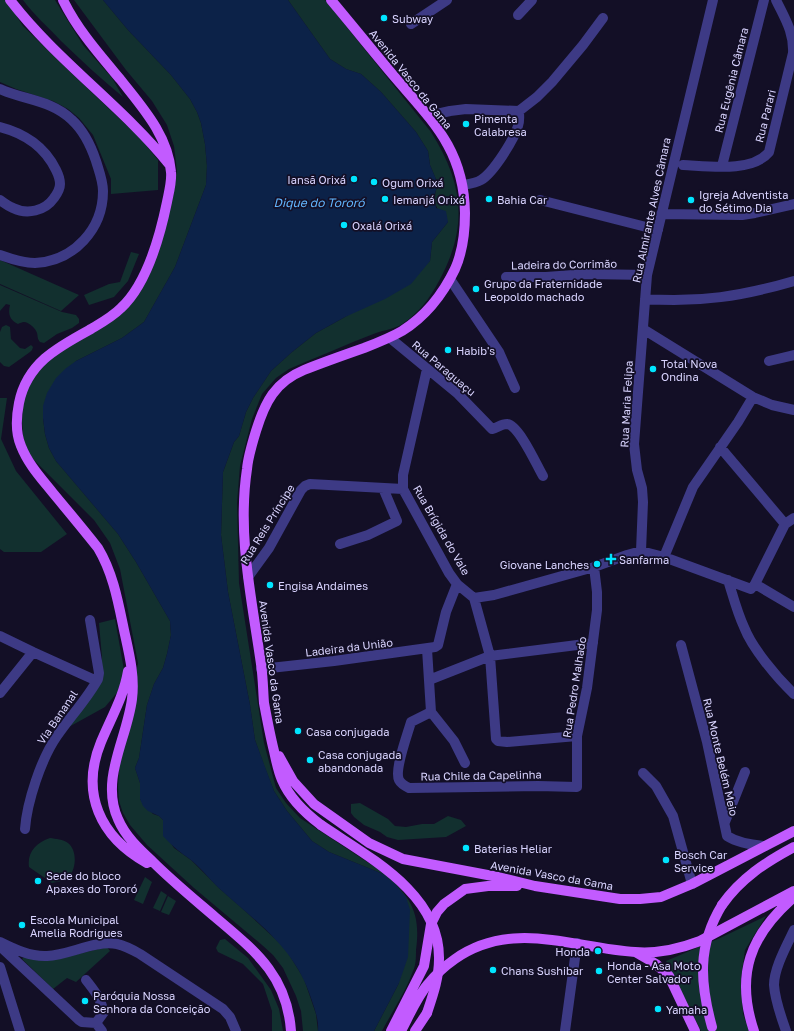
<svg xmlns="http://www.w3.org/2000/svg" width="794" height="1031" viewBox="0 0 794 1031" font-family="'Golos Text',sans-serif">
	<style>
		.green { fill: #12302f }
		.water { fill: #0c2248 }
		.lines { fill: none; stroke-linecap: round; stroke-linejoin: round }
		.minor { stroke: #3d3a85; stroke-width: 10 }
		.primary { stroke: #c25bff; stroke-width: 10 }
		.primary-bridge { stroke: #c25bff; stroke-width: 10 }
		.poi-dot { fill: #00e5ff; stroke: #130f26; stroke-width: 1.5 }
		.labels { text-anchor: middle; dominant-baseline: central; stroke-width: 3.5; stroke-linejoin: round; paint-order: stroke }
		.poi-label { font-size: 11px; fill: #d9d4ff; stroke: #130f26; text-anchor: start }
		.street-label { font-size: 11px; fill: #d9d4ff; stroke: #130f26 }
		.water-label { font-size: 12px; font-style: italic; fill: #62b6ff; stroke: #130f26 }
	</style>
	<rect width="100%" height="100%" fill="#130f26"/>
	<path class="green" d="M0 0H6L23 26 67 69 140 138 158 160V190L111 194V179L93 135 79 118 68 109 53 101 16 89 0 82Z
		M23 0H55L83 45 112 78 123 97C101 79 81 60 61 41 48 27 34 15 23 0Z
		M74 0H103L128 30 171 75 190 99 197 112 201 123 205 144 207 166 206 185 175 267 144 322 122 338 76 361 43 418 45 434 49 448 56 461 118 534 136 562 170 621 171 635 167 654 163 668 154 684 147 705 139 758 135 768 140 783V799L153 814 159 816 163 820 164 823 163 831 174 848 191 860 220 889 244 910 285 948 304 979 316 1014 318 1031H303L301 1011 296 996 283 968 273 955 262 945 194 888 147 845 130 825 123 813 119 801 118 787 119 768 138 663 120 569 110 543 94 520 33 459 27 450 23 436 22 420 23 401 28 386 45 358 131 299 173 197 177 171 174 146 167 125 152 101 126 70Z
		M288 0H325L431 132C463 183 469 226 439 281 430 298 419 313 402 324 395 329 384 330 376 333 347 344 318 357 289 369L276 378 262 394 252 419 240 466 237 503 239 583 264 743 276 788 286 803 300 818 384 873C411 897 421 913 416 950 416 957 416 965 413 971 406 991 392 1012 382 1031H374L399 983 383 874 329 852 312 841 287 811 274 791 265 768 255 740 250 705 228 592 221 535 223 472 234 442 239 436 246 412 253 398 271 371 292 352 316 333 345 317 430 261 432 242 448 222C436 208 431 203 438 184L430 165 428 151 416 132 381 92 361 74 346 69 330 59Z
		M131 252 139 254 128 281 114 297 89 305 84 295 109 284 120 282Z
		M0 260 79 295 61 311 0 284Z
		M0 285 62 312 76 315 79 319V323L72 328 57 334 44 343 40 342C37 338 38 337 37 333 36 329 29 322 24 322 22 322 20 323 18 324 9 320 8 313 10 305L6 304 0 311Z
		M6 325 10 327 11 339 20 348 25 349 31 345 33 347 32 350 30 352 9 367 4 366 0 362V332L2 327Z
		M0 398H7L1 439 16 471 67 534 41 552H4L0 549Z
		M115 619 124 670 121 688 105 707 67 728 100 678 102 658 99 623Z
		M360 803 388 819 395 826 406 827 422 824H434L448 816 461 820 466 826 446 837 398 840 387 837 380 832 364 825 354 817 351 813V804Z
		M50 838C56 839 63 839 68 843 78 851 76 870 68 878 64 881 57 882 52 883L29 867C27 852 36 843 50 838Z
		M145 877 152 882 143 904 134 900Z
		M161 891 167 895 160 911 153 908Z
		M168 896 176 901 169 915 161 912Z
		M766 916 745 950 741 979 743 1014 749 1031H701L666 961 720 938Z
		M225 939 248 958 271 990 279 1009 283 1031H272V1011L263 984 243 964 218 952 216 948 220 940Z
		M107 947 110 951 76 982 67 978 53 989 22 959 25 956 74 955Z"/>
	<path class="water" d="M103 0H288L330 59 346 69 361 74 381 92 416 132 428 151 430 165 438 184 434 196 436 208 446 211 448 222 432 242 430 261 411 284 385 299 345 317 316 333 292 352 271 371 253 398 246 412 239 436 234 442 223 472 221 535 228 592 250 705 255 740 274 791 287 811 312 841 329 852 383 874 395 884 406 897 410 910 408 957 399 983 374 1031H318C319 1021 315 1010 312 1001 296 949 260 925 221 890 211 881 202 869 191 860 180 852 173 847 163 836V820L159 816 148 811 143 806 140 799V783L135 768 139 758 147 705 154 684 163 668 167 654 171 635 170 621 136 562 118 534 56 461 49 448 45 434 43 418V406L47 393 56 378 65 369 76 361 122 338 144 322 175 267 206 185 207 166 205 144 201 123 197 112 190 99 171 75 128 30Z"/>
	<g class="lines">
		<path class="minor" d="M518 15 532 0
			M411 24 447 0
			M0 89C24 100 52 100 72 120 84 131 91 146 96 161 99 171 103 181 103 191 103 229 74 261 35 263 23 263 11 259 0 255
			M428 116 450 111 466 109 519 111 537 97 552 82 583 45 603 18
			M0 127C24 133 45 147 56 170 58 174 60 179 60 184 60 189 57 194 54 198 45 211 27 215 13 208 8 206 4 203 0 200
			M683 165C707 166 752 173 769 152L793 53C794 32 785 19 776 0
			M722 166 764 0
			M463 185C469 184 476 183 481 180 493 173 514 140 518 126 520 121 519 116 519 111
			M540 200 658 230
			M661 214 742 215 755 213 794 204
			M506 277H546L587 274 647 275
			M450 279 499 352 515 388
			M645 299C699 303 743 296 794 281
			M643 329 753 397 772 405 794 410
			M390 338 458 394 492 429C497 428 501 424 507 424 519 425 537 466 543 476
			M769 361 794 355
			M427 369 403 475V489L449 573 457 584 474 598 494 595 594 567 627 555 641 551 664 557 751 589 755 584 785 524 794 518
			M720 447 785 524
			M340 544 368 535 397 521 383 488
			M641 551 643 502 642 488 637 470 634 444 647 275 713 0
			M664 557 693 487 738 422 753 397
			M248 577 269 548 301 490 305 486 310 484 403 489
			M728 580C733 596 737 612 744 627 752 648 777 678 794 694
			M755 584 794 607
			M474 598 490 656 496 739 498 741 507 742 577 736
			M0 636 33 652 97 681
			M681 645 707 742 727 836C738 843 752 845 765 846
			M427 649 431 712 454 741 465 763
			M261 669 334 661 435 647 438 645 446 612 457 584
			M429 680 490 656 593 643
			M0 693 33 652
			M431 712 411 722C408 733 394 770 399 780 401 784 405 786 409 788L538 786 577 787V736L587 688 597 610V592L594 567
			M643 773 656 786 673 816 692 884
			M725 822 745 772
			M25 829C27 802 41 759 57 736 70 717 87 699 98 679L99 673 90 620
			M0 942C14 949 31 957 47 956 70 955 94 940 117 944 126 946 133 950 140 954L223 1009 230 1017 236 1031
			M1 947 79 1020 82 1022 96 1023 102 1031
			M0 967 20 1031
			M86 980C94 990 101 999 104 1012L96 1023
			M565 1031 577 943
			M786 1031C781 1016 775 1001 774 985 774 968 787 945 794 930"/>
		<path class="primary" d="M10 0C57 61 121 105 169 164
			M63 0C77 29 99 54 120 79 142 107 168 135 171 172 172 181 169 192 167 202 160 236 147 284 121 308 112 317 101 323 91 329 58 347 27 363 19 403 16 418 15 432 21 446 28 464 41 478 53 493 68 511 83 529 98 548 113 573 118 601 124 630 129 653 135 676 132 699 127 739 100 779 118 819 125 836 139 849 152 861 172 881 194 899 215 917 255 951 287 975 291 1031
			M128 671C124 696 111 718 101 742 80 793 100 837 147 863
			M279 756 293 781 314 804 369 843 403 859 498 877 535 886 620 899H640L661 897 692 884 794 831
			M321 825C305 813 290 799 282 780 278 771 276 760 274 751 270 735 267 719 264 703 263 690 263 677 261 664 252 600 237 535 247 469 248 457 252 444 256 431 265 402 275 382 304 370 324 362 344 355 364 348 377 343 390 338 402 331 426 316 443 294 455 269 463 251 465 233 465 213 464 149 432 121 393 75 372 50 352 25 331 0
			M722 905C741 878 766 862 794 847
			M637 953 656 964 669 976 695 1031
			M391 1031 424 966 431 924 437 912 444 904 465 889 488 886H517
			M401 1031C409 1016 417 997 428 984 436 974 445 966 455 959 512 919 573 948 635 952 658 954 679 949 700 941L794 891
			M415 1031 427 1013
			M754 1031C735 975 750 935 794 897"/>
		<path class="primary-bridge" d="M321 825C368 857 440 893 439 959 439 978 433 995 427 1013
			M712 1027C700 983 697 946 722 905"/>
	</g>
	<g class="poi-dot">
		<circle cx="384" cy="18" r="4"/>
		<circle cx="466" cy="124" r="4"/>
		<circle cx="354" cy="179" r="4"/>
		<circle cx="374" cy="182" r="4"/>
		<circle cx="385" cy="199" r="4"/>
		<circle cx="489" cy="199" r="4"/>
		<circle cx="691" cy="200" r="4"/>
		<circle cx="344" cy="225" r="4"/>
		<circle cx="476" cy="289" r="4"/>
		<circle cx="448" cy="350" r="4"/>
		<circle cx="653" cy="369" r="4"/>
		<path d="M609 553h4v4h4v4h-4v4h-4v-4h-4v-4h4z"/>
		<circle cx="597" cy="564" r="4"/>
		<circle cx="270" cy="585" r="4"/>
		<circle cx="298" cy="731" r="4"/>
		<circle cx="310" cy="760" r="4"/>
		<circle cx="466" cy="848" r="4"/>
		<circle cx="666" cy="860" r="4"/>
		<circle cx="38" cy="881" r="4"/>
		<circle cx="22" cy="925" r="4"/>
		<circle cx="598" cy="951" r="4"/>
		<circle cx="493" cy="970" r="4"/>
		<circle cx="599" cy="971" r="4"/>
		<circle cx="85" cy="1001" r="4"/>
		<circle cx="658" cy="1009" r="4"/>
	</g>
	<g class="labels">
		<g class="poi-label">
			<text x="392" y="18">Subway</text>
			<text x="474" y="118">Pimenta<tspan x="474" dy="13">Calabresa</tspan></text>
			<text x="346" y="179" text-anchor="end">Iansã Orixá</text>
			<text x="382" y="182">Ogum Orixá</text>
			<text x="699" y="194">Igreja Adventista<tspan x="699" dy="13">do Sétimo Dia</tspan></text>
			<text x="393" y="199">Iemanjá Orixá</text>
			<text x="497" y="199">Bahia Car</text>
			<text x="352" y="225">Oxalá Orixá</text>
			<text x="484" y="283">Grupo da Fraternidade<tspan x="484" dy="13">Leopoldo machado</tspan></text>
			<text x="456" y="350">Habib's</text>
			<text x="661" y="363">Total Nova<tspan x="661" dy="13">Ondina</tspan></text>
			<text x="619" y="559">Sanfarma</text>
			<text x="589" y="564" text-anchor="end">Giovane Lanches</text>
			<text x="278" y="585">Engisa Andaimes</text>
			<text x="306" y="731">Casa conjugada</text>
			<text x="318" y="754">Casa conjugada<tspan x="318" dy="13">abandonada</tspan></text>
			<text x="474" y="848">Baterias Heliar</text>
			<text x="674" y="854">Bosch Car<tspan x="674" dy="13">Service</tspan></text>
			<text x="46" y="875">Sede do bloco<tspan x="46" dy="13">Apaxes do Tororó</tspan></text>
			<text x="30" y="919">Escola Municipal<tspan x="30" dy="13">Amelia Rodrigues</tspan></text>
			<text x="590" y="951" text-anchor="end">Honda</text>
			<text x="607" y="965">Honda - Asa Moto<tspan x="607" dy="13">Center Salvador</tspan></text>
			<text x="501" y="970">Chans Sushibar</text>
			<text x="93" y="995">Paróquia Nossa<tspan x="93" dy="13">Senhora da Conceição</tspan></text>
			<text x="666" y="1009">Yamaha</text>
		</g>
		<g class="street-label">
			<text transform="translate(411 79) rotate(51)">Avenida Vasco da Gama</text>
			<text transform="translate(731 80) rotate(-76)">Rua Eugênia Câmara</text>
			<text transform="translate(765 116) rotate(-76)">Rua Parari</text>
			<text transform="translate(651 210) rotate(-78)">Rua Almirante Alves Câmara</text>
			<text transform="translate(564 264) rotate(-1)">Ladeira do Corrimão</text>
			<text transform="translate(444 368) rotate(40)">Rua Paraguaçu</text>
			<text transform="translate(626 404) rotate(-87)">Rua Maria Felipa</text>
			<text transform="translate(267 524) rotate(-58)">Rua Reis Príncipe</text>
			<text transform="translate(442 530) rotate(60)">Rua Brígida do Vale</text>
			<text transform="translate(349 647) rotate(-7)">Ladeira da União</text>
			<text transform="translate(272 662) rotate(82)">Avenida Vasco da Gama</text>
			<text transform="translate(574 687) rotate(-81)">Rua Pedro Malhado</text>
			<text transform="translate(57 717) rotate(-56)">Via Bananal</text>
			<text transform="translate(721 757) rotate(77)">Rua Monte Belém Meio</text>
			<text transform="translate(481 775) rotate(-1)">Rua Chile da Capelinha</text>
			<text transform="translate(552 875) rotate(10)">Avenida Vasco da Gama</text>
		</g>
		<g class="water-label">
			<text x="319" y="202">Dique do Tororó</text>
		</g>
	</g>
</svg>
